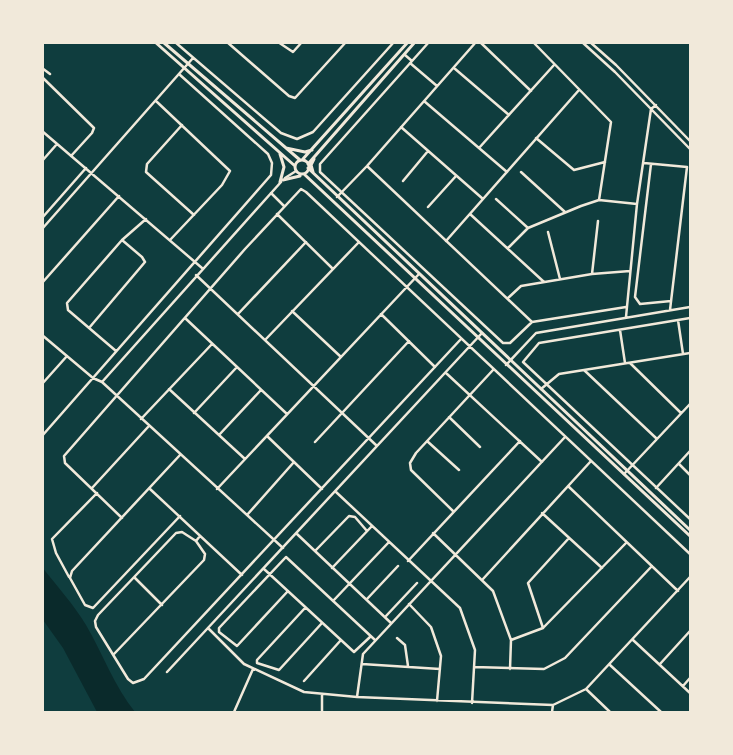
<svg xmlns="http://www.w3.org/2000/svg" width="733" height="755" viewBox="0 0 733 755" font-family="Roboto,sans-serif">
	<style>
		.water { fill: #0a2a2b }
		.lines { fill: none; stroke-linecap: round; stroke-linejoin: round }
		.minor { stroke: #f1e9da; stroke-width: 2.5 }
		.secondary { stroke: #f1e9da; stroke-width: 3 }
	</style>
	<rect width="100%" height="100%" fill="#0f3d3e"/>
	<path class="water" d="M42 567C57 586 74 605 86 625 103 654 114 686 135 712H97L63 648 43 620Z"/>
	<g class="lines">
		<path class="minor" d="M175 42 281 133 297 139 313 132 394 42
			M227 42 289 96 295 98 346 42
			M278 42 293 52 302 42
			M429 42 320 164V172L503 343H510L532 322 626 307
			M480 42 531 91
			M533 42 611 122 599 200
			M582 42 615 72 690 149
			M590 42 616 65 690 141
			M405 55 412 61
			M410 63 437 86
			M42 68 50 74
			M454 68 509 115
			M42 77 94 128 92 133 71 156
			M156 101 230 171 222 185 170 240
			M424 101 507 172
			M182 125 147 164 146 172 194 215
			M401 127 483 199
			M42 131 202 268
			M536 138 574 170 605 162
			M479 148 554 65
			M42 161 57 144
			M644 163 687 167 670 310
			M651 164 635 297 640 304 671 301
			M367 166 532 322
			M521 172 565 212
			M285 178 296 171
			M403 181 428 151
			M271 193 284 206
			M337 197 367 166 476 42
			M496 199 528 228
			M428 207 456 176
			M277 214 333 269
			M470 214 544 282
			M42 218 86 168
			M42 229 193 58
			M548 232 560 279
			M446 241 579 90
			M508 248 528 228 581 206 599 200 637 204
			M592 274 598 221
			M196 275 377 446
			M42 283 119 196
			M508 298 521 286 592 274 630 271
			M292 311 341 357
			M238 314 306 242
			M381 314 435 367
			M626 317 637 204 651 109 656 105
			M185 318 287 414
			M690 318 539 343 523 362 690 519
			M678 320 683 354
			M89 328 145 262 142 257 122 240
			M620 330 625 363
			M42 335 93 378 102 382 283 548
			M265 340 359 242
			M116 351 68 310 67 303 122 240 146 219
			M630 363 681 413
			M506 365 536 333 690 307
			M584 370 657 439
			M446 373 542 462
			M102 382 281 182
			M42 384 67 356
			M169 389 245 459
			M541 389 559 374 690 353
			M194 413 237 367
			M449 417 480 447
			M141 419 212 344
			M219 435 261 390
			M42 436 271 175 272 163 268 154 179 74
			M267 436 322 489
			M427 441 459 470
			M315 442 409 341
			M679 464 690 475
			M624 474 690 404
			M568 486 678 591
			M92 488 148 427
			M656 488 690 451
			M150 489 242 575
			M217 489 419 274
			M336 492 460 608 475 650 472 703
			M453 511 411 470 410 463 416 453 493 370
			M542 513 602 568
			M247 515 294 462
			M180 516 93 608 85 605 70 578 72 571 180 455
			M122 518 65 463 64 456 245 249 301 189 306 192 690 554
			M433 533 493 591 511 640 510 669
			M297 534 391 623
			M200 536 196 541 182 532 176 533 98 615 95 621 96 627 128 679 133 683 144 679 461 339
			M315 551 349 516 355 517 367 531
			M408 561 520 441
			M332 568 372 526
			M264 569 354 652 370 637
			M69 577 56 553 52 539 97 493
			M135 578 162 605
			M483 579 591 461
			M288 591 237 646 219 632V628L286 557 375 640
			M367 599 398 566
			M333 601 389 542
			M409 604 431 627 441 656 437 701
			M305 608 257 660V663L279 670 322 623
			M386 616 417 583
			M208 628 244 664 304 692 357 697 553 705 586 689 690 577
			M543 628 528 583 569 538
			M397 638 405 645 408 666
			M511 640 543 628 626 543
			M633 640 690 693
			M114 654 204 560 205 554 196 541
			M362 664 440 669
			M660 664 690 631
			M610 665 661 712
			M474 667 544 669 565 658 652 566
			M167 672 482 333
			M304 681 341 640
			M683 686 690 678
			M586 689 610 712
			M357 697 363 654 565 437
			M234 712 253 669
			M322 712V695
			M552 712 553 705"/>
		<path class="secondary" d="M155 42 295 166
			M163 42 300 160
			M286 148 305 152 312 150
			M302 160 408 42
			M295 167a7 7 0 1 1 14 0a7 7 0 1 1-14 0Z
			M308 164 415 42
			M308 168 690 530
			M313 172 311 165 314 159
			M304 174 690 536
			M283 180 300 176
			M280 182 284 167 280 154"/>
	</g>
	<rect width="733" height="755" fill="none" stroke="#f1e9da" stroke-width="88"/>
</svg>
